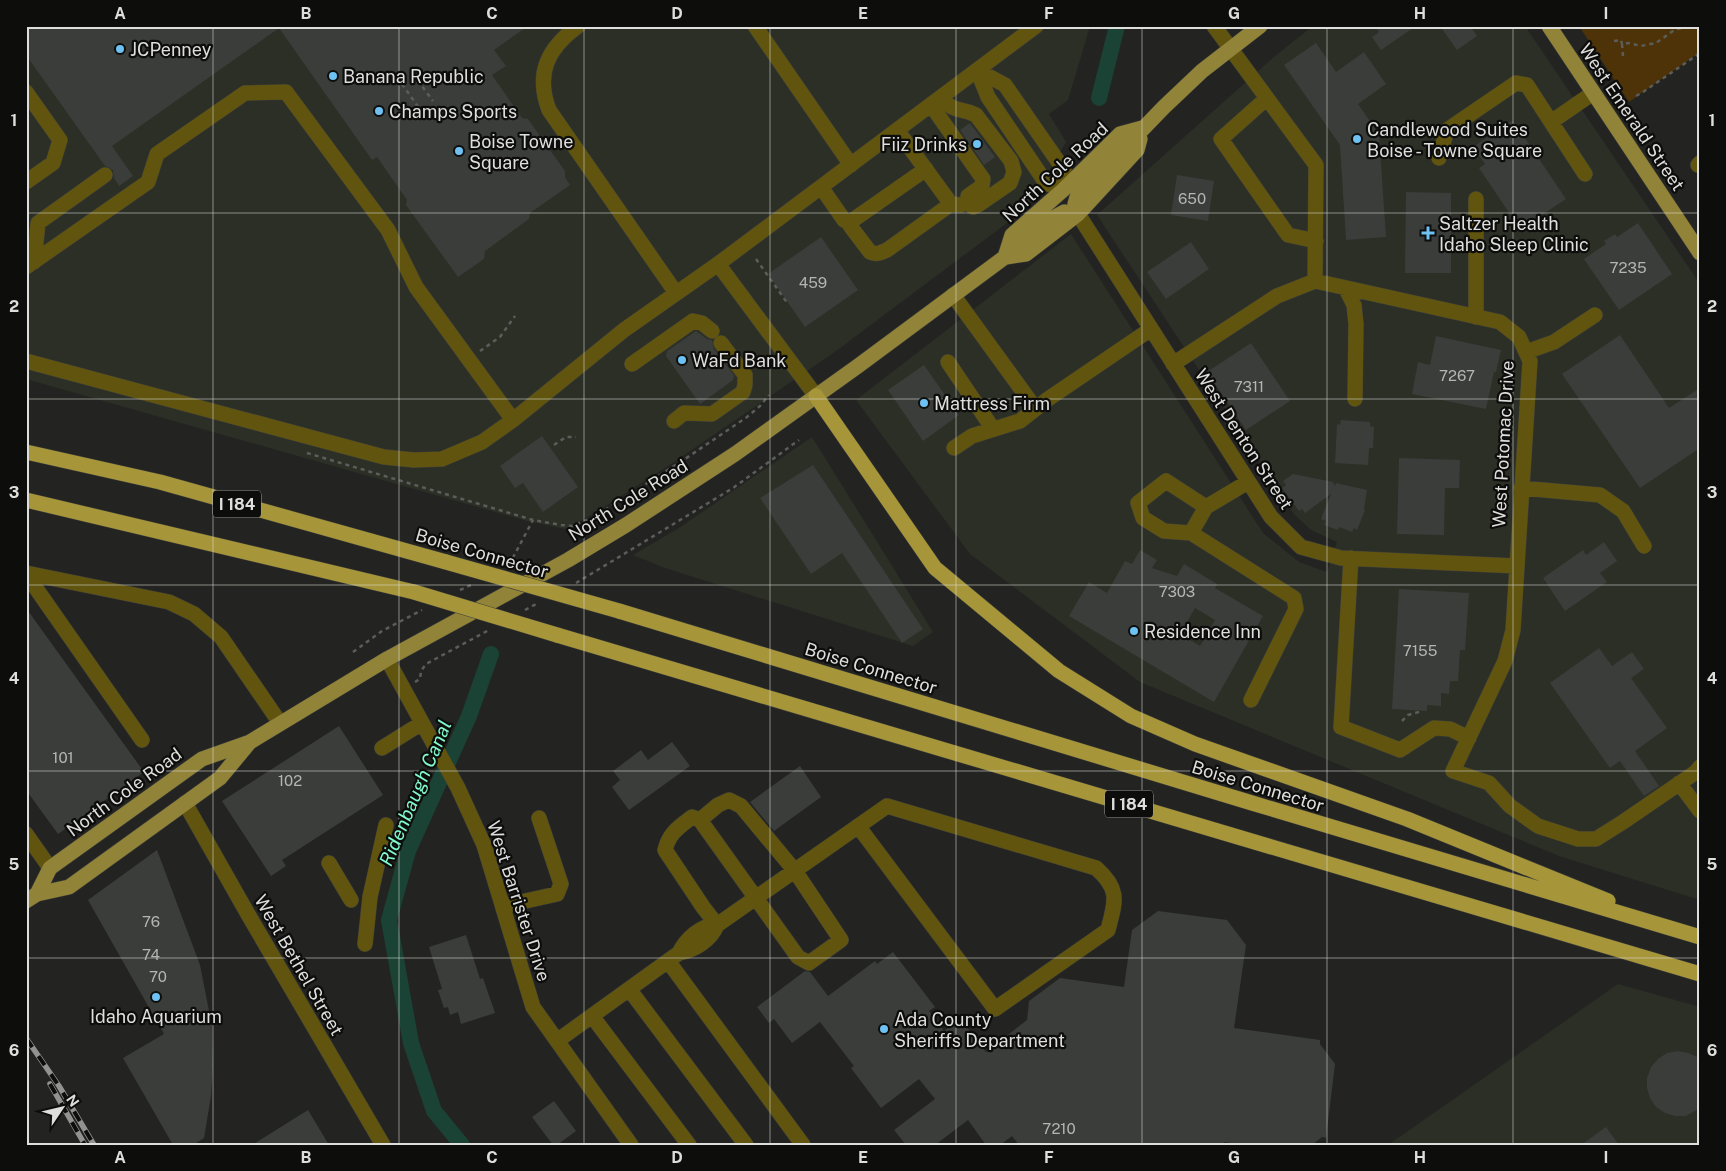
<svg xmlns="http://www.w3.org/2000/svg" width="1726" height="1171" viewBox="0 0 1726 1171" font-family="'Public Sans',sans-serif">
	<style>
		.built { fill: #2c2f26 }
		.green { fill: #4d3307 }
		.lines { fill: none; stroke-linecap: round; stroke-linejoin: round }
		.canal { stroke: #1b4335; stroke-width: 16 }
		.building { fill: #3a3d3a; fill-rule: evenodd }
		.minor-casing { stroke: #3d3e3b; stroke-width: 16 }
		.major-casing { stroke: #3d3e3b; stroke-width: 16 }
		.highway-casing { stroke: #3d3e3b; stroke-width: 16 }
		.path { stroke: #5c5d5a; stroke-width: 2.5; stroke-dasharray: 4 4; stroke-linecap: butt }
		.minor { stroke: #60540f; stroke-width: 15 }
		.major { stroke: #918338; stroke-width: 15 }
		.highway { stroke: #a79539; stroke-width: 15 }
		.rail-casing { stroke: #929390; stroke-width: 5.5 }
		.rail { stroke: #0d0d0c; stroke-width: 4; stroke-dasharray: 11; stroke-linecap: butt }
		.highway-bridge-casing { stroke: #3d3e3b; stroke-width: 16; stroke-linecap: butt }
		.highway-bridge { stroke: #a79539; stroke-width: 15 }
		.grid { fill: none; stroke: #dedfdd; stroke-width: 1; stroke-opacity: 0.55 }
		.poi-dot { fill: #6ec2f3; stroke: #0d0d0c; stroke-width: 2 }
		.labels { text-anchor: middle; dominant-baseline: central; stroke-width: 4.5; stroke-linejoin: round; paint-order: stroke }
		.number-label { font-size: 15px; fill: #b5b6b4 }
		.shield { fill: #0d0d0c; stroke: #9fa09e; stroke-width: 1 }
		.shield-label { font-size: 16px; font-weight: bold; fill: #dedfdd }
		.poi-label { font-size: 18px; fill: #dedfdd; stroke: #0d0d0c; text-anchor: start }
		.street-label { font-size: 18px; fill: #dedfdd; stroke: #0d0d0c }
		.water-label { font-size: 19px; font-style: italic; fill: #81face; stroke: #0d0d0c }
		.neatline { fill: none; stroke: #dedfdd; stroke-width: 2 }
		.grid-label { font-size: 16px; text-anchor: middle; font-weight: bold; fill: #dedfdd }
	</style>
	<rect width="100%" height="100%" fill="#232421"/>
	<path class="built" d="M26 26H1090L1068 100 1049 114 1066 142 1034 197 1023 211 832 354 671 464 598 511 566 529 527 521 26 379Z
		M1313 26H1525L1700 284V900L1559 856 1140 682 970 554 856 400 1071 234 1263 533 1299 562 1327 572 1337 542 1311 530 1294 514 1097 215 1275 56Z
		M812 437 933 632 913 646 665 568 633 555 679 528Z
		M1618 984 1700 1007V1145H1388Z"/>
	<path class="green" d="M1579 26H1700V52L1629 102Z"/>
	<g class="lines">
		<path class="canal" d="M1099 98 1117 26
			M462 1145 434 1111 411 1043 389 920 408 851 469 716 491 654"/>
	</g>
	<path class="building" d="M26 26H528L494 50 506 66 492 75 522 118 528 119 565 171V177L570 185 530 213 529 219 485 251 484 259 458 277 406 205 407 200 377 157 372 160 279 28 112 146 133 176 119 186 114 178 113 170 105 166 26 55Z
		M1375 26H1416L1381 50 1372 37 1379 32Z
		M1440 26H1470L1477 36 1457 50Z
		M1316 43 1336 72 1364 52 1386 84 1358 104 1379 134 1386 237 1346 240 1340 145 1284 65Z
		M1513 120 1566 199 1520 229 1479 168 1485 164 1473 147Z
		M970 123 995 157 984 165 960 130Z
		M1177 175 1214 181 1208 221 1171 215Z
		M1406 192 1451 193V273H1405Z
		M1638 223 1672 274 1619 310 1584 259 1606 244 1604 241 1615 234 1617 237Z
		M821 237 858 290 805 327 768 274Z
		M1191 242 1209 269 1166 299 1147 272Z
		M696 331 707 339 712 340 714 349 734 375 733 380 700 404 666 356 667 351Z
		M1620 335 1669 408 1700 388V448L1640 488 1562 374Z
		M1436 336 1501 350 1496 372H1494L1486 409 1412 394 1418 362 1430 365Z
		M1251 343 1290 401 1246 430 1207 372Z
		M924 365 959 415 923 441 888 390Z
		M1341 420 1370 422V426L1374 427 1373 448H1369L1368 465 1335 463 1337 424 1340 425Z
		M542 436 578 487 543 512 523 483 515 488 500 466Z
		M1399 458 1460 460 1459 488H1445L1444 535 1397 534Z
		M813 465 923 629 902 643 842 553 811 574 760 498Z
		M1293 474 1333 482 1335 486 1336 483 1367 490 1364 509 1365 510 1357 530 1354 528 1352 532 1339 527 1338 530 1324 525 1326 521 1321 519 1331 494 1305 513 1302 509 1299 511 1282 488 1286 485 1283 481Z
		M1604 542 1617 561 1600 573 1607 582 1565 611 1543 578 1583 550 1586 555Z
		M1140 550 1157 560 1152 568 1177 576 1184 564 1217 584 1215 588 1263 616 1214 702 1069 616 1089 582 1107 593 1125 561 1132 564ZM1195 608 1215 620 1200 646 1180 634Z
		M1399 589 1469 593 1465 650H1460L1458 681H1450L1449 694 1441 693V706L1427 705V711L1392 709Z
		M26 608 144 772 58 834 26 790Z
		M1599 648 1612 666 1632 652 1644 669 1631 678 1667 728 1635 751 1659 786 1644 796 1620 761 1610 768 1550 683Z
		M339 726 383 795 282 860 286 866 271 876 222 801Z
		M672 742 690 766 629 810 612 787 620 780 613 771 641 750 648 760Z
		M800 766 821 797 774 831 750 802Z
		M157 850 200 965 212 1026 213 1066 211 1096 204 1138 193 1145H173L123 1058 164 1034 88 900Z
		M1158 911 1227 920 1246 945 1234 1028 1320 1040V1044L1335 1064 1326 1138 1322 1137 1312 1145H1241L1225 1142 1222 1145H1019L1012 1136 1000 1145H986L968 1120 935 1145H906L894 1130 935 1099 919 1079 881 1108 851 1068 854 1066 820 1022 792 1043 774 1019 769 1023 757 1007 805 971 810 972 828 996 875 961 877 964 893 952 935 1007 929 1011 944 1031 957 1021 961 1026 964 1023 986 1052 1027 1020 1029 1001 1060 978 1124 987 1132 930Z
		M466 935 480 979 483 978 495 1013 461 1024 458 1012 450 1015 448 1007 444 1008 438 990 442 989 429 947Z
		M1678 1051 1688 1053 1700 1058V1108L1686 1116H1675L1665 1113 1656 1107 1650 1098 1647 1088V1078L1651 1067 1658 1059 1667 1053Z
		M554 1101 576 1131 557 1145H553L532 1117Z
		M308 1110 329 1145H252Z
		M1606 1127 1619 1145H1581Z"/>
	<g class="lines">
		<defs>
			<path id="minor" d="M578 26C548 48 535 73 549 110L676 293
				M755 26 851 165
				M1214 26 1316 165 1315 281
				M977 70 1005 85 1064 170 1063 190 1046 183 988 97Z
				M26 92 60 140 53 163 26 182
				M1267 98 1221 139 1288 235 1316 241
				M931 105 983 179 982 186 968 196C968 202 968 204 973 207L978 205 1010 183 1014 172 1011 161 976 115C959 106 956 115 941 97
				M1551 122 1585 174
				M897 130 951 204 961 205
				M1439 158 1447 130 1516 83 1527 85 1551 122 1593 93
				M1698 165 1700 163
				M821 187 844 220 848 222 853 220 926 169
				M1476 199V317
				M1078 214 1271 517 1301 547 1341 558 1516 566
				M848 222 851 227 870 252C877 255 880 253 887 250L951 204
				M34 262 38 223 105 175
				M718 264 816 396
				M26 267 148 182 157 154 245 93 286 92 388 230 416 287 513 420
				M1346 289 1354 305 1356 324 1355 399
				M953 295 1035 408
				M1526 352 1554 342 1595 315
				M26 361 384 457 414 460 442 459 482 442 513 420 624 330 718 264 1036 26
				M948 362 993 429
				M632 364 693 321 702 323 712 331
				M1173 364 1277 296 1315 281 1500 322 1519 337 1530 361 1513 630 1505 661 1453 771 1489 783 1510 806 1538 826 1578 839H1596L1623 822 1696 772 1700 767
				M674 421 684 413 712 414 743 392 745 385V375L721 343
				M954 448 972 436 1020 421 1048 399 1151 329
				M1248 482 1206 507 1191 533 1294 598 1296 609 1251 700
				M1521 488 1600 495 1623 511 1644 546
				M1191 533 1164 531 1143 518 1138 503 1166 481 1206 507
				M1351 558 1341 727 1400 750 1434 728 1450 729 1469 738
				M26 573 169 602 194 614 221 637 280 723
				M26 574 142 740
				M387 659 458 788 484 845 533 1007 631 1145
				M382 748 422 723
				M1679 783 1700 811
				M185 803 249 916 383 1145
				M700 820 718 805 729 800 741 806 795 871 841 940 809 963 798 957 700 820 692 817C679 827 669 833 665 850L703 907 717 925
				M26 834 50 868
				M329 863 351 900
				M503 906 557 894 561 884 539 818
				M365 944 370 897 386 825
				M679 953C686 939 701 925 717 925
				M668 961 803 1145
				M629 989 746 1145
				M592 1016 689 1145
				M557 1041 679 953C695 950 711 940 717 925L887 806 1096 868C1121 890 1115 902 1108 930L995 1009 858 826"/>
			<path id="major" d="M1549 26 1700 253
				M1078 214 1075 204 1077 197 1164 107 1202 71 1260 26
				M1005 257 1012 235 1063 190 1120 134 1142 128
				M1006 257 1026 254 1078 214 1137 150 1140 139
				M37 894 50 868 202 759 250 742 387 659 568 560 626 525 735 454 858 366 1005 257 1053 218 1064 212 1078 214
				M26 901 37 894 69 887 220 778 249 743"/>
			<path id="highway" d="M816 396 935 568 1059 671 1131 716 1195 744 1407 819 1608 901
				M26 452 160 482 446 562
				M26 500 414 592
				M619 611 1252 803 1700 937
				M557 635 1700 974"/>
		</defs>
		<use href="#minor" class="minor-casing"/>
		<use href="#major" class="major-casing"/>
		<use href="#highway" class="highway-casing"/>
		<path class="path" d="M1693 26 1700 31
			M1614 41 1621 40 1622 44
			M1623 56 1622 44 1629 43 1641 46 1656 43 1673 31 1686 26
			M413 74 433 101
			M402 84 421 111
			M1636 96 1643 92 1700 53
			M756 259 788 304
			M480 351 500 337 515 316
			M554 445 566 437H576
			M307 453 533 520 561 525 572 526 592 518 682 461 747 417 760 406 769 395
			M509 565 533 520
			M576 583 733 488 799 440
			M460 590 471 585
			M525 610 538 603
			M353 652 382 631 422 610
			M415 682 420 679 421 671 426 664 489 630
			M1402 721 1408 715 1422 711"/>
		<use href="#minor" class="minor"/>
		<use href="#major" class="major"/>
		<use href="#highway" class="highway"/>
		<defs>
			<path id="rail" d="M26 1038 59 1086 94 1145
				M50 1084 85 1145"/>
		</defs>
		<use href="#rail" class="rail-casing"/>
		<use href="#rail" class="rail"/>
		<defs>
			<path id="highway-bridge" d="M446 562 619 611
				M414 592 557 635"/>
		</defs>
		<use href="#highway-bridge" class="highway-bridge-casing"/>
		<use href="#highway-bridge" class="highway-bridge"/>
	</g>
	<path class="grid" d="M213 26V1145M399 26V1145M584 26V1145M770 26V1145M956 26V1145M1142 26V1145M1327 26V1145M1513 26V1145M26 213H1700M26 399H1700M26 585H1700M26 771H1700M26 958H1700"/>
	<g class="poi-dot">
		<circle cx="120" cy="49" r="5"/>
		<circle cx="333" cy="76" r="5"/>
		<circle cx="379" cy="111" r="5"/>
		<circle cx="1357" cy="139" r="5"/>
		<circle cx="977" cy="144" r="5"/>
		<circle cx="459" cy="151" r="5"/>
		<path d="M1425.5 225.5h5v5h5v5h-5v5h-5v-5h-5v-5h5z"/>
		<circle cx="682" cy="360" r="5"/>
		<circle cx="924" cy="403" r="5"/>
		<circle cx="1134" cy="631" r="5"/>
		<circle cx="156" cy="997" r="5"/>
		<circle cx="884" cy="1029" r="5"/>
	</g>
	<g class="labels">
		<g class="number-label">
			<text x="1192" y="198">650</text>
			<text x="1628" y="267">7235</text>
			<text x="813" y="282">459</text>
			<text x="1457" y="375">7267</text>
			<text x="1249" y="386">7311</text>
			<text x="1177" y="591">7303</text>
			<text x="1420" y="650">7155</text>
			<text x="63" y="757">101</text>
			<text x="290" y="780">102</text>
			<text x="151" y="921">76</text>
			<text x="151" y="954">74</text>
			<text x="158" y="976">70</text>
			<text x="1059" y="1128">7210</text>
		</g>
		<g class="shield">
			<rect x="213" y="490.5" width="48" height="27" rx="4"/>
			<rect x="1105" y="790.5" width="48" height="27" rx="4"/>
		</g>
		<g class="shield-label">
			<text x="237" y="504">I 184</text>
			<text x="1129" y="804">I 184</text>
		</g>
		<g class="poi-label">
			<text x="130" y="49">JCPenney</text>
			<text x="343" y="76">Banana Republic</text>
			<text x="389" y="111">Champs Sports</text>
			<text x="1367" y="129">Candlewood Suites<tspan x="1367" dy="21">Boise - Towne Square</tspan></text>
			<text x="469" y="141">Boise Towne<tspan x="469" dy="21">Square</tspan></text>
			<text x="967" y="144" text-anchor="end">Fiiz Drinks</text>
			<text x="1439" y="223">Saltzer Health<tspan x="1439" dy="21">Idaho Sleep Clinic</tspan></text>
			<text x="692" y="360">WaFd Bank</text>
			<text x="934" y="403">Mattress Firm</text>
			<text x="1144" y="631">Residence Inn</text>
			<text x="156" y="1016" text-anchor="middle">Idaho Aquarium</text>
			<text x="894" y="1019">Ada County<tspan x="894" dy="21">Sheriffs Department</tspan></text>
		</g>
		<g class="street-label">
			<text transform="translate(1632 117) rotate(56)">West Emerald Street</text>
			<text transform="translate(1055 172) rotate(-43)">North Cole Road</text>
			<text transform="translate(1244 439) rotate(57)">West Denton Street</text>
			<text transform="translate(1503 444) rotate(-87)">West Potomac Drive</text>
			<text transform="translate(628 500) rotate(-32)">North Cole Road</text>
			<text transform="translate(482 553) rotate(16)">Boise Connector</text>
			<text transform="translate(871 668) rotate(17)">Boise Connector</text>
			<text transform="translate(1258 786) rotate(17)">Boise Connector</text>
			<text transform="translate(124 792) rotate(-36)">North Cole Road</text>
			<text transform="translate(519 901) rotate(72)">West Barrister Drive</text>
			<text transform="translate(299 965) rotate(60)">West Bethel Street</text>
		</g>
		<g class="water-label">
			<text transform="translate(415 793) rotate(-67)">Ridenbaugh Canal</text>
		</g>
	</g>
	<rect width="1726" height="1171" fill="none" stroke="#0d0d0c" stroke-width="55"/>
	<g transform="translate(62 1108) rotate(55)" stroke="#0d0d0c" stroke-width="4" paint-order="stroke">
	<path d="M0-4L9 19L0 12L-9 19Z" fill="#dedfdd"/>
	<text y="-8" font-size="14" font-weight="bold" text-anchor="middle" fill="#dedfdd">N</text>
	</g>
	<rect x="28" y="28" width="1670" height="1116" class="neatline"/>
	<g class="grid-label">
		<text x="120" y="19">A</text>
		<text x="306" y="19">B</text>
		<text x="492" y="19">C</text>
		<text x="677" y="19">D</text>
		<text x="863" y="19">E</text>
		<text x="1049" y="19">F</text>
		<text x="1234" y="19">G</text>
		<text x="1420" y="19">H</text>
		<text x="1606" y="19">I</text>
		<text x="14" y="126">1</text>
		<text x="1712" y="126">1</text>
		<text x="14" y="312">2</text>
		<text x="1712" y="312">2</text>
		<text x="14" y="498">3</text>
		<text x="1712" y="498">3</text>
		<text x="14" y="684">4</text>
		<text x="1712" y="684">4</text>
		<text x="14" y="870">5</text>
		<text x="1712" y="870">5</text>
		<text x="14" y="1056">6</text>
		<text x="1712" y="1056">6</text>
		<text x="120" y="1163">A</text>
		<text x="306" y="1163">B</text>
		<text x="492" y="1163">C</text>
		<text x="677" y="1163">D</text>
		<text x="863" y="1163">E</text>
		<text x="1049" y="1163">F</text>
		<text x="1234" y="1163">G</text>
		<text x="1420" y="1163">H</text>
		<text x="1606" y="1163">I</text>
	</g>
</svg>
